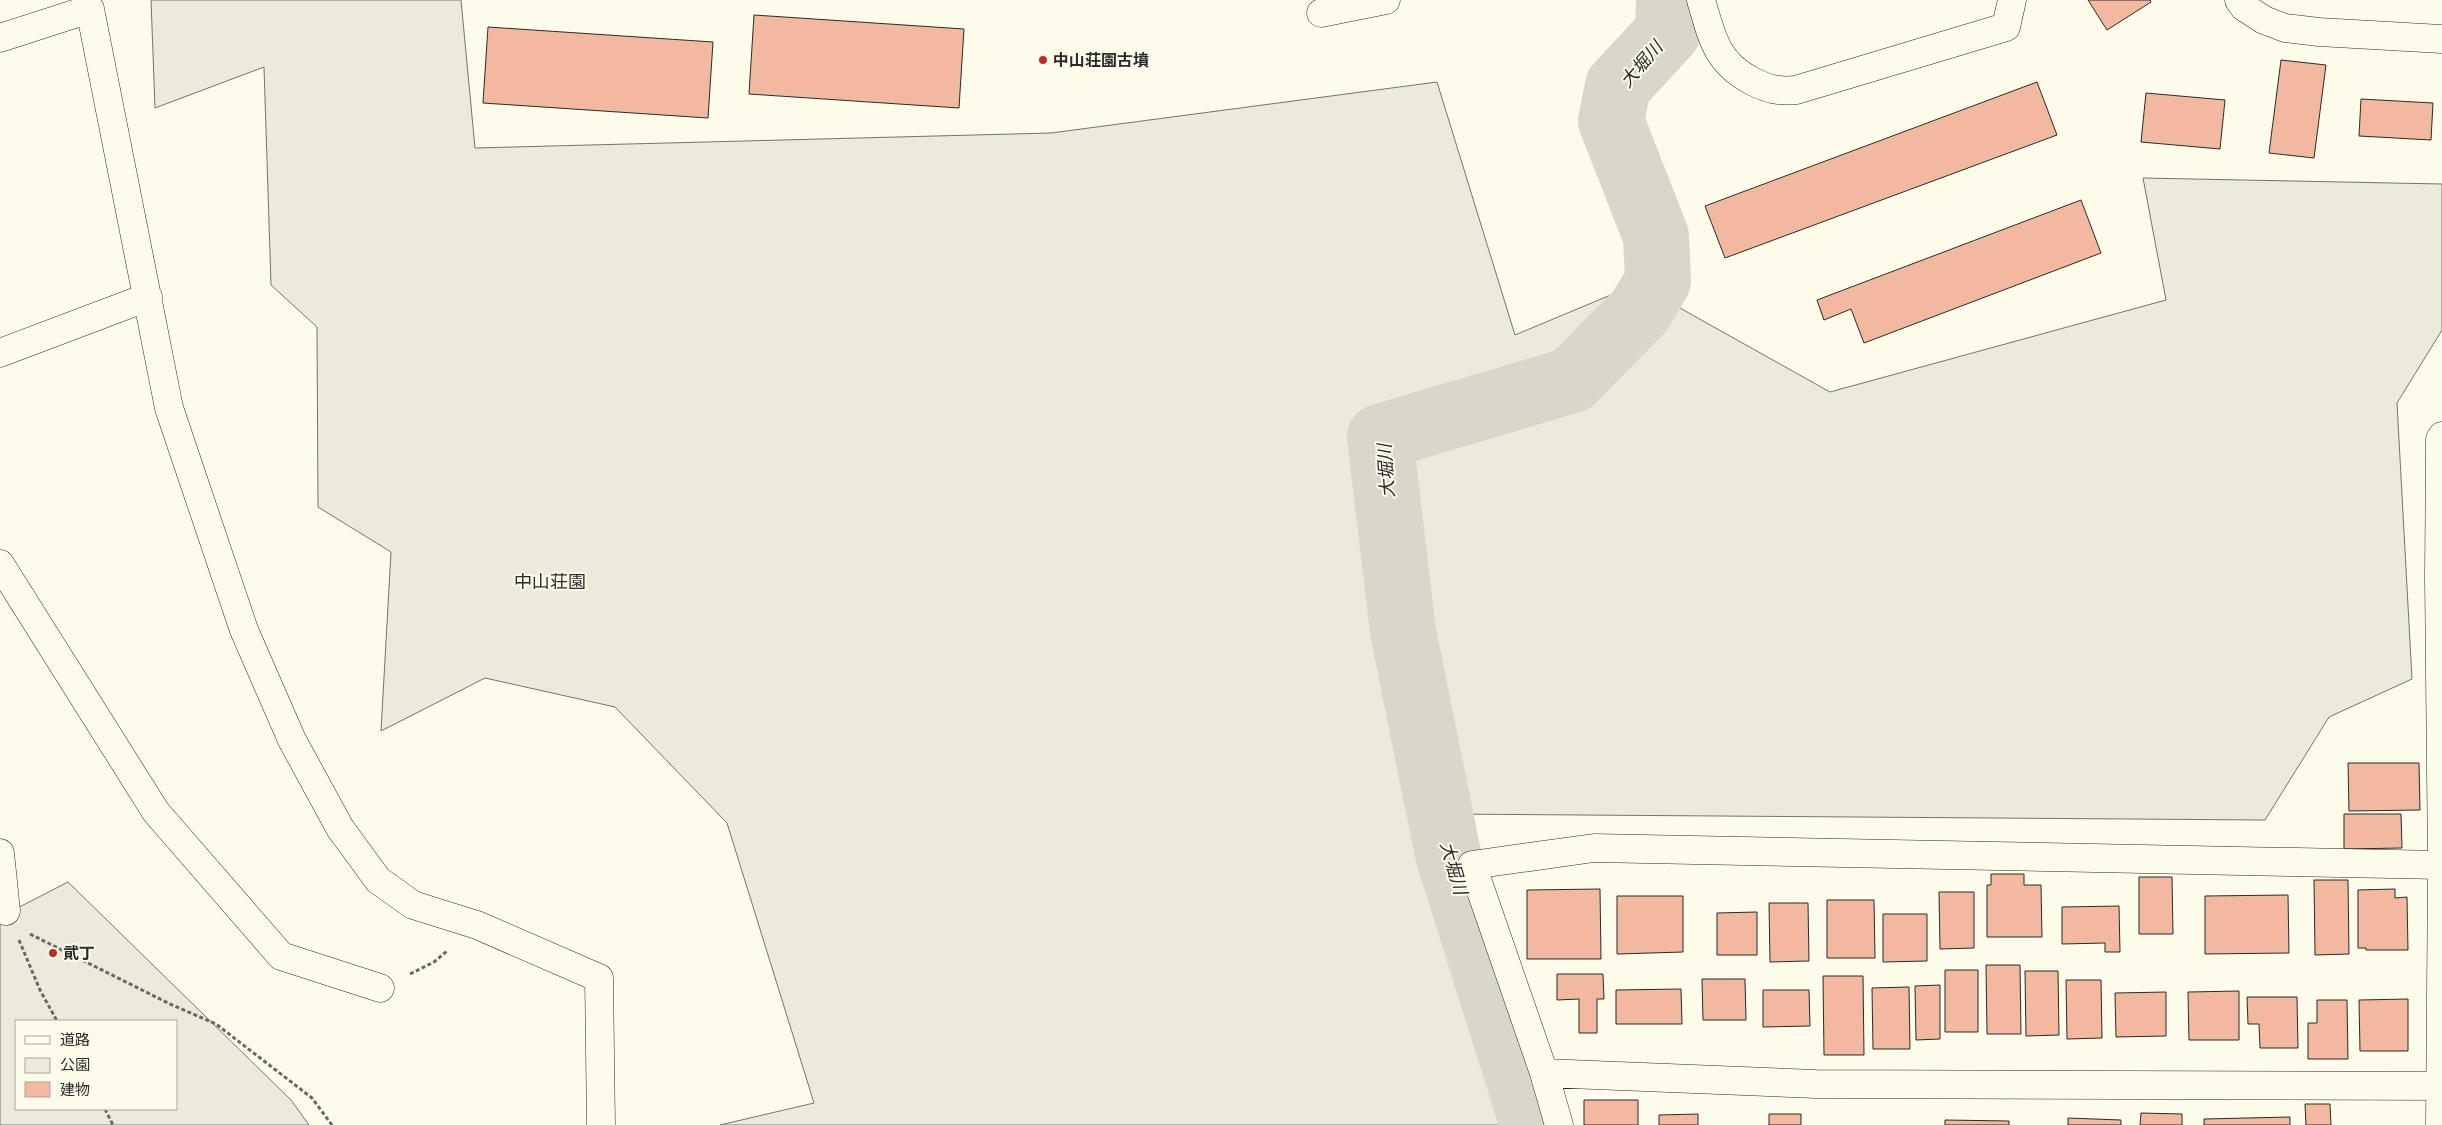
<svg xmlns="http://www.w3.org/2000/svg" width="2442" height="1125" viewBox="0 0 2442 1125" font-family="Raleway,'Noto Sans JP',sans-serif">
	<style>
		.green { fill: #ecebdb; stroke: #74746e; fill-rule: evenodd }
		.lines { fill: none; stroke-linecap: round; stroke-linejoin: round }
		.river { stroke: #d8d7c9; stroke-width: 66 }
		.building { fill: #f2b8a0; stroke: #2b2b2b }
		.minor-casing { stroke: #2b2b2b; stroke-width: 29 }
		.path { stroke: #6a6964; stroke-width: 3; stroke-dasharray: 4 2.5; stroke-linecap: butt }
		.minor { stroke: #fdfbea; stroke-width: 28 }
		.poi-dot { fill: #c62828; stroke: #fdfbea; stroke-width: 2 }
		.labels { text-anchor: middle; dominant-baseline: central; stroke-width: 4; stroke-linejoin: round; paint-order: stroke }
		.poi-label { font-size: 16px; font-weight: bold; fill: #2b2b2b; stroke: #fdfbea; text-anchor: start }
		.water-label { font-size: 18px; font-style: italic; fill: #2b2b2b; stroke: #fdfbea }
		.neighbourhood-label { font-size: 18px; fill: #2b2b2b; stroke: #fdfbea }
	</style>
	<rect width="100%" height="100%" fill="#fdfbea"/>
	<path class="green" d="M151 0H461L475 148 1051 133 1437 82 1515 335 1637 284 1830 392 2166 300 2143 178 2442 184V330L2397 403 2412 679 2329 717 2265 820 1444 814 1513 1125H720L814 1103 727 823 615 707 485 678 381 731 391 552 318 507 317 327 271 285 264 67 155 108Z
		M68 882 291 1100 309 1125H0V917ZM16 1021H176V1109H16Z"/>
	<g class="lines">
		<path class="river" d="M1533 1125 1448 854 1403 631 1380 437 1572 380 1640 311 1658 281 1656 236 1611 121 1618 86 1668 32 1669 0"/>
	</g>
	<path class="building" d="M2088 0H2150L2151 2 2107 30Z
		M754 15 964 29 959 108 749 94Z
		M488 27 713 42 708 118 483 103Z
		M2281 60 2326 65 2314 158 2269 153Z
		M2037 82 2057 135 1725 258 1705 206Z
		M2146 93 2225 100 2220 149 2141 142Z
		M2361 99 2433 103 2431 140 2359 136Z
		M2081 200 2101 253 1864 343 1851 309 1824 320 1817 300Z
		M2348 763H2419L2420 810 2349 811Z
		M2344 814H2401L2402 848 2344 849Z
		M1991 874H2024V885H2041L2042 937H1987V885H1991Z
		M2139 877H2172L2173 934H2139Z
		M2314 880H2348L2349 954 2315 955Z
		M1600 889 1601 959H1527V890Z
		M2395 889V898L2407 897 2408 950H2366V948H2358V890Z
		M1939 892H1974V948L1940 949Z
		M2288 895 2289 953 2205 954V896Z
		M1617 896H1683V952L1617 954Z
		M1827 900H1874L1875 958H1827Z
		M1769 903H1808L1809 961 1770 962Z
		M2119 906 2120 952H2105V943L2062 944V907Z
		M1757 912V955H1717V913Z
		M1883 914H1927V961L1883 962Z
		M1986 965H2020L2021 1034H1987Z
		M1945 970H1978V1032H1945Z
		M2025 971H2058L2059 1035 2026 1036Z
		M1557 974H1603L1604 999H1597V1033H1579V999L1557 1000Z
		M1823 976H1863L1864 1055H1824Z
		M1702 979H1745L1746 1020H1703Z
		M2066 980H2101L2102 1038 2067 1039Z
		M1940 985V1039L1916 1040 1915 986Z
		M1909 987 1910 1049H1873L1872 988Z
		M1681 989 1682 1024H1616V990Z
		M1763 990H1809L1810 1026 1763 1027Z
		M2239 991V1040H2189L2188 992Z
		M2166 992V1036L2116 1037 2115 993Z
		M2247 997H2297L2298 1048H2260L2259 1024H2248Z
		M2408 999V1051H2360L2359 1000Z
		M2317 1000H2347L2348 1059H2308V1023H2317Z
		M1584 1100H1638V1125H1584Z
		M2305 1104H2330L2331 1125H2306Z
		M2141 1113 2182 1114V1125H2140Z
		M1698 1114V1125H1659V1115Z
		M1769 1114H1801V1125H1769Z
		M2290 1117V1125H2204V1119Z
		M2068 1118 2121 1120V1125H2068Z
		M1945 1120 2009 1121V1125H1945Z"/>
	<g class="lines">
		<defs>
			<path id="minor" d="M1701 0C1712 37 1716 62 1752 81 1768 89 1779 92 1796 90L2006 27 2012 0
				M2239 0 2244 7 2264 20 2285 28 2319 32 2442 39
				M1321 13 1386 0
				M0 38 90 9 169 408 244 630 292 740 340 828 378 880 413 905 477 925 599 978 601 1125
				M0 353 148 297
				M0 564 156 812 281 956 380 988
				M0 853 6 911
				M2442 865 1594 848 1472 865 1544 1073 1816 1084 2442 1086
				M1544 1073 1559 1125
				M2440 1125 2442 865 2439 578 2440 439 2442 436"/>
		</defs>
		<use href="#minor" class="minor-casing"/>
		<path class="path" d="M30 934 170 1004 216 1024 312 1098 332 1125
			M19 940 40 990 57 1021
			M410 974 434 962 447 951
			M105 1109 113 1125"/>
		<use href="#minor" class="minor"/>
	</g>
	<g class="poi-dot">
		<circle cx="1043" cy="60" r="5"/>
		<circle cx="53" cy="953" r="5"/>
	</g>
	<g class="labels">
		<g class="poi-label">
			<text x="1053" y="60">中山荘園古墳</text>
			<text x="63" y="953">貮丁</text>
		</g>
		<g class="water-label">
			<text transform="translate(1641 64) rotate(-49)">大堀川</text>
			<text transform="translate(1386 471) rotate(-94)">大堀川</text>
			<text transform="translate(1454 868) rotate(74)">大堀川</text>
		</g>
		<g class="neighbourhood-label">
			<text x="550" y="581">中山荘園</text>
		</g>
	</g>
	<rect x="15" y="1020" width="162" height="90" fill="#fdfbea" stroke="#a9a89e"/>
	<rect x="25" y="1036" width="25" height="8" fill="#fdfbea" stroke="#a9a89e"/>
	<text x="60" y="1045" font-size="15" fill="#2b2b2b">道路</text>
	<rect x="25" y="1058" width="25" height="15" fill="#ecebdb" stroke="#a9a89e"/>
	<text x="60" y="1070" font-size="15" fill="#2b2b2b">公園</text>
	<rect x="25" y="1082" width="25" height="15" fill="#f2b8a0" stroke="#a9a89e"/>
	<text x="60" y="1095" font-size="15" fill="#2b2b2b">建物</text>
</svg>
